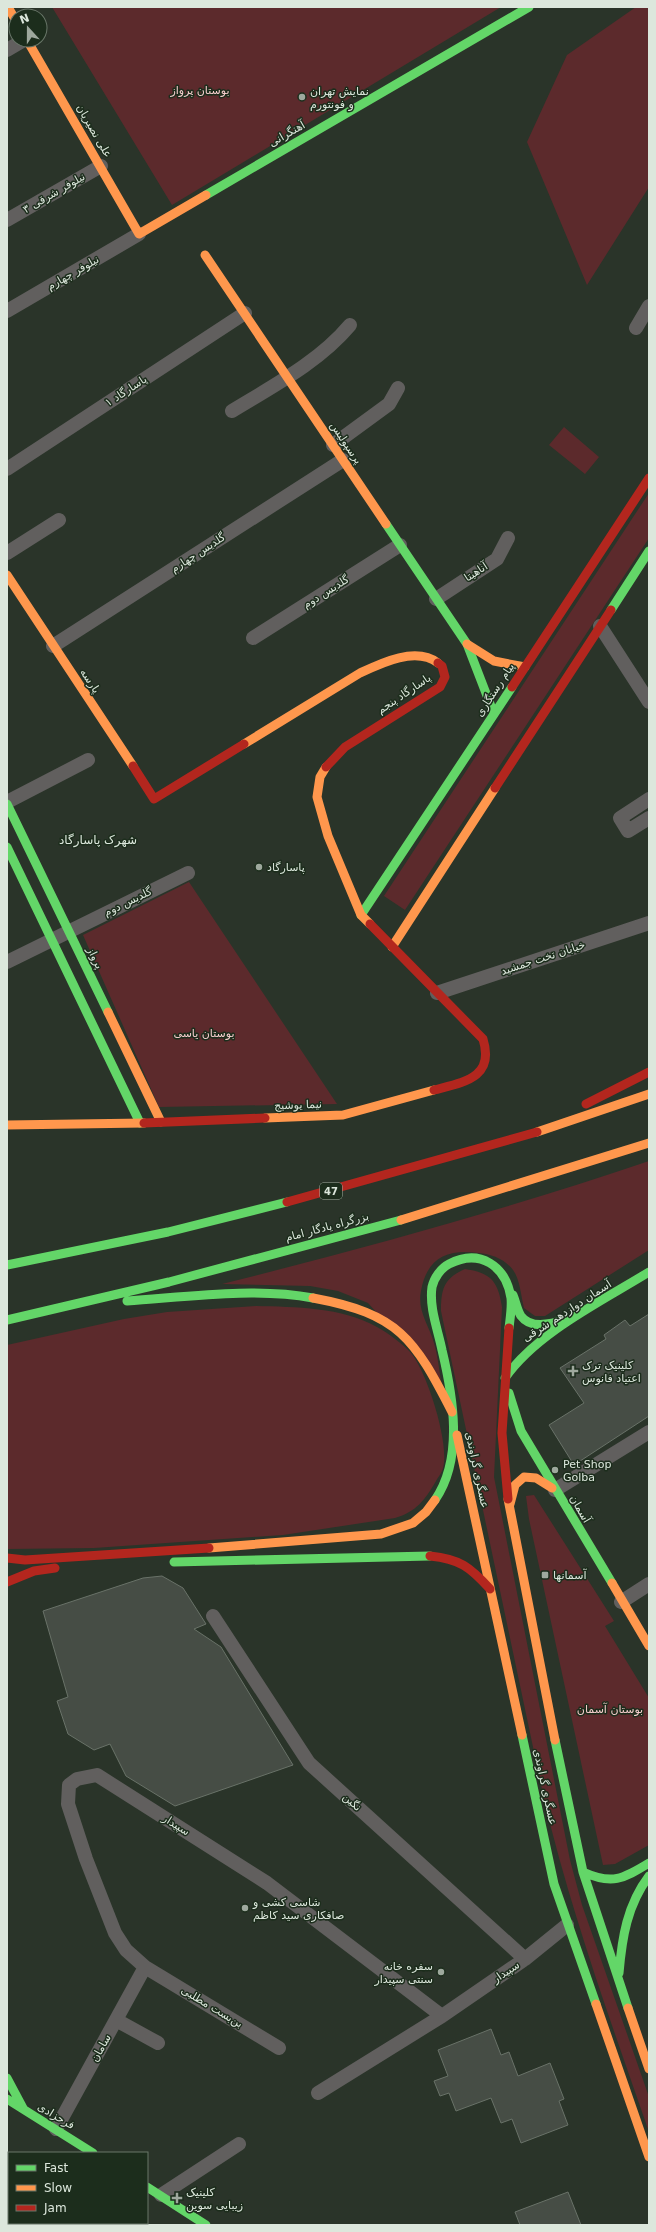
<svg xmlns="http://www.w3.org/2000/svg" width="656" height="2232" viewBox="0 0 656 2232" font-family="'DejaVu Sans','Noto Sans Arabic',sans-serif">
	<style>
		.green { fill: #5c2a2c }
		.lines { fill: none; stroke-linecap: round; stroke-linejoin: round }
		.river { stroke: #3d683e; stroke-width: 30 }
		.building { fill: #464d45; stroke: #697268 }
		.street { stroke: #615f5e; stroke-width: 14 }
		.fast { stroke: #63d668; stroke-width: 9 }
		.slow { stroke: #ff974d; stroke-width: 9 }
		.jam { stroke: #b3261e; stroke-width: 9 }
		.poi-dot { fill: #9ea89d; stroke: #1c2d1c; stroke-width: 1.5 }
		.labels { text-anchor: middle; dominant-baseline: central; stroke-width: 3; stroke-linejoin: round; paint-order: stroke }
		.shield { fill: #1c2d1c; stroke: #a2afa2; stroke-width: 1 }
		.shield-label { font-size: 10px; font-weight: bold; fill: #dce7dc }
		.park-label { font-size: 11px; fill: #f6cdcd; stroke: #1c2d1c }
		.poi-label { font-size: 11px; fill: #dce7dc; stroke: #1c2d1c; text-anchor: start }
		.street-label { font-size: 11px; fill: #dce7dc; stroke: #1c2d1c }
		.neighbourhood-label { font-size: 12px; fill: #dce7dc; stroke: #1c2d1c }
	</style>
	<rect width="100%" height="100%" fill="#2a3429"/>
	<path class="green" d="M52 7H501L172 205Z
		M636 7H649V187L587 285 527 142 567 55Z
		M564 427 599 457 585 474 549 445Z
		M649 493V538L405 910 384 896Z
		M189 882 337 1104 159 1107 83 935Z
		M649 1161V1250L545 1316H535L524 1308C521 1297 520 1279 513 1270 505 1259 491 1254 479 1253 448 1249 427 1257 421 1291 417 1311 429 1325 434 1343 438 1356 439 1371 442 1385L368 1303 338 1291 310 1286 222 1284C366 1248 508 1209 649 1161Z
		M465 1269C491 1273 498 1281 502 1307L494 1477 570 1860 582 1905 649 2097V2132C611 2022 571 1913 544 1799L441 1311C441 1289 444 1278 465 1269Z
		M256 1306C295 1307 342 1307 377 1327 388 1333 403 1344 411 1353 427 1372 450 1444 443 1468 442 1473 438 1477 436 1481 425 1500 416 1512 395 1518L283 1535 94 1548 7 1549V1345L124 1319 167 1312Z
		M534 1495 614 1621 605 1626 649 1698V1845L615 1864 603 1865 529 1519 526 1496Z"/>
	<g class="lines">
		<path class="river" d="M41 2225V2223"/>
	</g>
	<path class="building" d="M649 1314V1416L574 1465 549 1425 584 1403 560 1368 606 1339 604 1335 625 1320 630 1326Z
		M162 1576 183 1588 206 1624 194 1629 221 1647 293 1765 175 1806 126 1776 110 1744 94 1750 68 1734 57 1701 68 1697 43 1611 143 1578Z
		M491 2029 501 2055 509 2052 518 2076 550 2063 564 2099 559 2101 568 2125 521 2143 512 2119 501 2123 491 2098 456 2111 449 2093 440 2096 434 2081 448 2076 438 2050Z
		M568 2192 581 2225H520L515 2212Z"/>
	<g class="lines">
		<path class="street" d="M7 50 24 40
			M7 220 101 166
			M7 311 139 234
			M636 328 649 306
			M232 411C273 386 319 362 350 325
			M333 445 389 404 398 388
			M7 469 245 313
			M7 553 59 520
			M436 599 497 559 508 538
			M600 626 649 702
			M253 638 400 545
			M53 646 343 460
			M649 799 620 818 628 831 649 818
			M7 802 88 760
			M7 962 188 873
			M437 993 649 923
			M555 1490 649 1432
			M621 1602 649 1584
			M213 1616 309 1763 525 1959
			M116 2020 158 2043
			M279 2048 145 1967 126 1950 115 1933 86 1859 68 1804 69 1785 77 1779 97 1775 267 1883 442 2016 525 1959 567 1925
			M318 2093 442 2016
			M56 2129 145 1967
			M161 2195 239 2144"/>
		<path class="fast" d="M206 195 529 7
			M386 524 467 644 494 714
			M611 610 649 551
			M7 804 108 1012
			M7 847 140 1123
			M361 915 512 687
			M7 1265 168 1232 287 1202
			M513 1295C516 1302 517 1310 521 1316 531 1330 552 1324 566 1319
			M127 1301C186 1297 254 1287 313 1298
			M7 1320 169 1282 401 1220
			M505 1378C536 1333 602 1301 649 1272
			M509 1393 521 1431 612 1583
			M435 1500C464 1458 453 1396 442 1350 438 1330 429 1308 432 1287 434 1278 441 1268 449 1264 480 1248 506 1266 511 1298 512 1308 510 1319 509 1328
			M174 1562 430 1556
			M522 1735 554 1884 596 2004
			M555 1740 583 1872 628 2008
			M583 1872C612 1885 623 1879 649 1863
			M619 1973C622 1938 627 1905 649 1876
			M7 2078 23 2108
			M7 2099 93 2153
			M147 2187 206 2225"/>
		<path class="slow" d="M8 7 16 21
			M27 40 139 234 206 195
			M205 255 386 524
			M7 575 133 766
			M467 644 494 661 525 667
			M244 744 360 673C381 663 416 646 438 663
			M326 767 320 777 317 797 328 836 361 915 370 924
			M392 947 495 788
			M108 1012 161 1122
			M265 1118 343 1115 434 1090
			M7 1125 144 1123
			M537 1132 649 1094
			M401 1220 649 1143
			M313 1298C399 1314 414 1338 452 1412
			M457 1435 522 1735
			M508 1499 555 1740
			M510 1504 515 1485 524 1477 536 1478 552 1488
			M209 1548 381 1534 413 1523 426 1512 435 1500
			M612 1583 649 1646
			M596 2004 649 2157
			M628 2008 649 2069"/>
		<path class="jam" d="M512 687 649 478
			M133 766 154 799 244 744
			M326 767 345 747 440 687 445 677 442 666 438 663
			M495 788 611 610
			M370 924 483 1039C495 1078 464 1082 434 1090
			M586 1104 649 1072
			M144 1123 265 1118
			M287 1202 537 1132
			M508 1499 502 1433 509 1328
			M430 1556C460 1559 470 1567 490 1589
			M7 1558 25 1560 209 1548
			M7 1582 34 1571 55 1568"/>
	</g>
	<g class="poi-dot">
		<circle cx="302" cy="97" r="4"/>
		<circle cx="259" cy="867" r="4"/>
		<path d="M571 1365h4v4h4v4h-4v4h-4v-4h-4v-4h4z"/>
		<circle cx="555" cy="1470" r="4"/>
		<rect x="541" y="1571" width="8" height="8" rx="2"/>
		<circle cx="245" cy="1908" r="4"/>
		<circle cx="441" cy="1972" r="4"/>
		<path d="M175 2192h4v4h4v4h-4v4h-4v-4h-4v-4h4z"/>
	</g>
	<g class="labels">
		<rect class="shield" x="320" y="1183" width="22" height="16" rx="3"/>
		<g class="shield-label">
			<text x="331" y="1191">47</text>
		</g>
		<g class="park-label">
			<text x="200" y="90">بوستان پرواز</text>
			<text x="204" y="1033">بوستان یاسی</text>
			<text x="610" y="1709">بوستان آسمان</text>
		</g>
		<g class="poi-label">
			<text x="310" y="91">نمایش تهران<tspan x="310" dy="13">و فونتورم</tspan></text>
			<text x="267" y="867">پاسارگاد</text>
			<text x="582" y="1365">کلینیک ترک<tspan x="582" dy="13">اعتیاد فانوس</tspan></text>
			<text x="563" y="1464">Pet Shop<tspan x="563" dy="13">Golba</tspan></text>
			<text x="553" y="1575">آسمانها</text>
			<text x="253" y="1902">شاسی کشی و<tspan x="253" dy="13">صافکاری سید کاظم</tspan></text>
			<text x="433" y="1966" text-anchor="end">سفره خانه<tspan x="433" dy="13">سنتی سپیدار</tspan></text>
			<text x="186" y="2192">کلینیک<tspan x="186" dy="13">زیبایی سوین</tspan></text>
		</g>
		<g class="street-label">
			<text transform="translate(94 131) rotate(60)">علی نصیریان</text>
			<text transform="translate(287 134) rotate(-30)">آهنگرانی</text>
			<text transform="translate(54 193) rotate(-30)">نیلوفر شرقی ۳</text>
			<text transform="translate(73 273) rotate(-30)">نیلوفر چهارم</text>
			<text transform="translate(126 391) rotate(-33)">پاسارگاد ۱</text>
			<text transform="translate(346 443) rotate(56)">پرسپولیس</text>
			<text transform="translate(198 553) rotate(-33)">گلدیس چهارم</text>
			<text transform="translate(476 572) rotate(-33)">آناهیتا</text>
			<text transform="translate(326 592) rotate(-32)">گلدیس دوم</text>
			<text transform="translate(90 681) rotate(57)">پارسه</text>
			<text transform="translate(495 690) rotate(-57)">پیام رستگاری</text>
			<text transform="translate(404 694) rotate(-34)">پاسارگاد پنجم</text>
			<text transform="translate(128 902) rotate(-26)">گلدیس دوم</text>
			<text transform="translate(95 958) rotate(64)">پرواز</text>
			<text transform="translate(543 958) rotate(-18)">خیابان تخت جمشید</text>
			<text transform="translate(298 1105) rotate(-2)">نیما یوشیج</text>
			<text transform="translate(327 1227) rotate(-15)">بزرگراه یادگار امام</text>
			<text transform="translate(567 1311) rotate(-33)">آسمان دوازدهم شرقی</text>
			<text transform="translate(477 1470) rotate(78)">عسگری گراوندی</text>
			<text transform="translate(580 1509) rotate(60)">آسمان</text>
			<text transform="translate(545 1787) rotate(78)">عسگری گراوندی</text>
			<text transform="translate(352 1802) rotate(42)">نگین</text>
			<text transform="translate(176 1825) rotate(32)">سپیدار</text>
			<text transform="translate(506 1972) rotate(-34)">سپیدار</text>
			<text transform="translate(212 2007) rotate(31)">بن‌بست مطلبی</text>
			<text transform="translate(101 2048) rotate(-61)">سامان</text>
			<text transform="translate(56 2116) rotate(31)">فرحزادی</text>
		</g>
		<g class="neighbourhood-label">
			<text x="98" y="840">شهرک پاسارگاد</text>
		</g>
	</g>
	<rect width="656" height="2232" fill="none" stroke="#dce7dc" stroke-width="16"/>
	<rect x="8" y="2152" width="140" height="72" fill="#1c2d1c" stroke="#697769"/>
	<rect x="16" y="2165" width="20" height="6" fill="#63d668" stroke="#697769"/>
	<text x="44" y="2172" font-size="12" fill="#dce7dc">Fast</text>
	<rect x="16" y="2185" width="20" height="6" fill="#ff974d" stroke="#697769"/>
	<text x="44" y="2192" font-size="12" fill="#dce7dc">Slow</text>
	<rect x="16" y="2205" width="20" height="6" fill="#b3261e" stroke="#697769"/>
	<text x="44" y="2212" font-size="12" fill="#dce7dc">Jam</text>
	<g transform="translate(28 28) rotate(339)"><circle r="19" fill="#1c2d1c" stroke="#697769"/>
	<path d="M0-3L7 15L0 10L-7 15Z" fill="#9ea89d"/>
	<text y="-6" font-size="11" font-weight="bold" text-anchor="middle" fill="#dce7dc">N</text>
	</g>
</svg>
